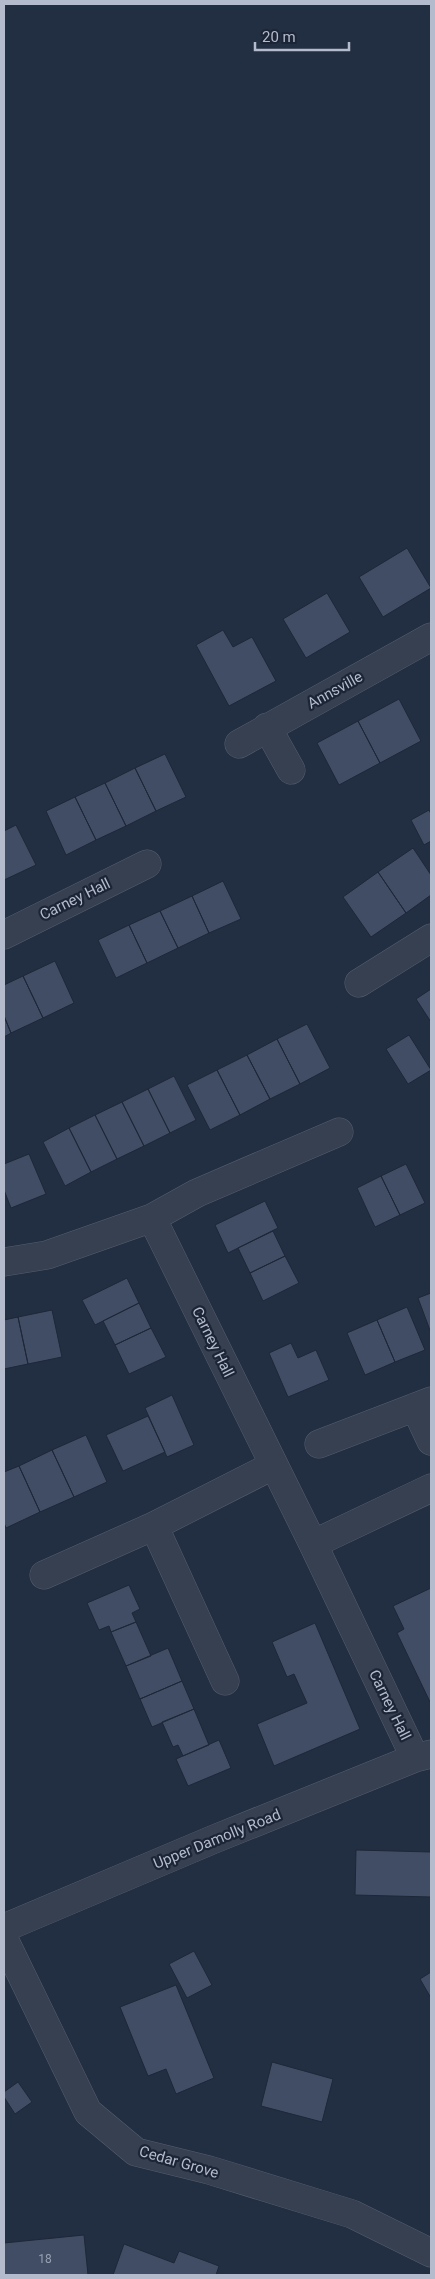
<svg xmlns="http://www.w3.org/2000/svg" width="435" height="2279" viewBox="0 0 435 2279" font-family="Roboto,sans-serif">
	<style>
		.building { fill: #414d64; stroke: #1e2738 }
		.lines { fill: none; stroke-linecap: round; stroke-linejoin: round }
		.minor-casing { stroke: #555e6f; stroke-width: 29 }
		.minor { stroke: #374051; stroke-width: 28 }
		.labels { text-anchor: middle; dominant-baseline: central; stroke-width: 4.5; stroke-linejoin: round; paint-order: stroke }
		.number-label { font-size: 12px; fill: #96a0b2 }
		.street-label { font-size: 15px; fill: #b3bbcc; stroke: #1c2536 }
	</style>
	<rect width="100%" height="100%" fill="#222e42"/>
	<path class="building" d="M407 548 431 588 383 617 359 577Z
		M327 593 350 632 306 658 283 619Z
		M223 630 233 647 252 637 276 681 229 706 196 645Z
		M399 699 421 741 380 763 358 721Z
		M358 721 380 763 339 785 317 743Z
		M165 754 186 797 156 811 135 768Z
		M135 768 156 811 126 826 105 783Z
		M105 783 126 826 96 840 75 797Z
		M75 797 96 840 66 855 46 811Z
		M429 810 431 814V841L424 845 411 820Z
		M16 825 36 865 4 880V831Z
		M413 848 431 875V895L406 913 378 872Z
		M378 872 406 913 371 937 343 897Z
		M223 881 241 919 209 933 192 896Z
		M192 896 209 933 178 948 160 911Z
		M160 911 178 948 147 963 129 925Z
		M129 925 147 963 116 978 98 940Z
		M55 961 74 1003 43 1018 23 976Z
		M23 976 43 1018 11 1033 4 1016V985Z
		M431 989V1022L416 999Z
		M4 1016 11 1033 4 1037Z
		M307 1024 330 1068 300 1084 277 1039Z
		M409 1035 431 1070 408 1084 386 1049Z
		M277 1039 300 1084 270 1099 247 1055Z
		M247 1055 270 1099 240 1115 217 1070Z
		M217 1070 240 1115 210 1130 187 1085Z
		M174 1076 196 1120 170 1133 148 1089Z
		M148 1089 170 1133 144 1146 122 1102Z
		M122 1102 144 1146 117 1159 95 1115Z
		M95 1115 117 1159 91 1172 69 1128Z
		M69 1128 91 1172 65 1186 43 1142Z
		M29 1154 46 1194 11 1208 4 1190V1164Z
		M406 1164 425 1203 400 1215 381 1176Z
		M381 1176 400 1215 375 1227 357 1188Z
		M265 1201 278 1228 228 1253 215 1225Z
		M273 1231 285 1256 250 1273 238 1248Z
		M285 1256 299 1283 263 1301 250 1273Z
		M127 1278 139 1303 95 1325 82 1300Z
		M431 1293V1333L418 1298Z
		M139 1303 151 1328 115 1345 103 1321Z
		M407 1307 425 1350 395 1362 377 1320Z
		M52 1310 62 1357 28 1364 18 1317Z
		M18 1317 28 1364 4 1369V1320Z
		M377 1320 395 1362 365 1375 347 1333Z
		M151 1328 166 1357 129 1374 115 1345Z
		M291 1343 298 1358 316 1350 329 1380 288 1397 269 1353Z
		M172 1395 194 1445 167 1457 145 1408Z
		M148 1416 165 1452 123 1471 106 1435Z
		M86 1435 107 1482 74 1497 52 1450Z
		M52 1450 74 1497 40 1512 19 1466Z
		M19 1466 40 1512 6 1528 4 1523V1472Z
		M129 1585 140 1609 132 1613 136 1622 111 1632 109 1626 99 1630 87 1603Z
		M431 1588V1704L397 1633 404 1629 393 1606Z
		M136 1622 151 1656 126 1666 111 1632Z
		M315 1623 360 1729 274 1766 257 1724 307 1703 294 1674 287 1677 272 1642Z
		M168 1648 182 1681 140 1699 126 1666Z
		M182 1681 194 1709 152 1727 140 1699Z
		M194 1709 209 1745 183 1756 178 1745 173 1747 162 1722Z
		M219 1740 231 1768 188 1786 176 1759Z
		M356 1850 431 1852V1897L355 1895Z
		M194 1951 212 1985 187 1998 169 1964Z
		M431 1972V1998L420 1979Z
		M176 1985 214 2078 176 2094 166 2069 148 2076 120 2007Z
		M272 2062 333 2079 322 2122 261 2106Z
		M18 2082 32 2102 15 2114 4 2097V2092Z
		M84 2235 88 2275H4V2243Z
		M124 2244 174 2263 179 2251 219 2266 216 2275H113Z"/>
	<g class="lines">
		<defs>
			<path id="minor" d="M267 727 291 770
				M239 744 431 637
				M4 935 147 864
				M359 983 431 938
				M152 1218 313 1544 415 1758
				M4 1262 47 1255 152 1218 197 1193 339 1132
				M415 1407 431 1441
				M319 1444 431 1401
				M154 1526 225 1681
				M313 1544 431 1488
				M44 1575 154 1526 274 1465
				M4 1928 212 1840 415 1758 431 1754
				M4 1939 88 2112 136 2152 209 2170 352 2214 431 2253"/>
		</defs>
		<use href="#minor" class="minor-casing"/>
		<use href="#minor" class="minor"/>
	</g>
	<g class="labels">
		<g class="number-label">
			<text x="45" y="2259">18</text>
		</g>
		<g class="street-label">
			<text transform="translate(335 690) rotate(-29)">Annsville</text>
			<text transform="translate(75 899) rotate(-26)">Carney Hall</text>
			<text transform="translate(213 1342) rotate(64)">Carney Hall</text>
			<text transform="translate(390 1705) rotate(64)">Carney Hall</text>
			<text transform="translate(217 1839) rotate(-22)">Upper Damolly Road</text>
			<text transform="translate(179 2162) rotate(16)">Cedar Grove</text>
		</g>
	</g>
	<rect width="435" height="2279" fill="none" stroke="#b3bbcc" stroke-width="10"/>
	<path d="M255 42v8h94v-8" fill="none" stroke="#b3bbcc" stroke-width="2.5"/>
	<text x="262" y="42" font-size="15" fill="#b3bbcc" stroke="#1c2536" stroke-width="4" paint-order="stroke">20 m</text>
</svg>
